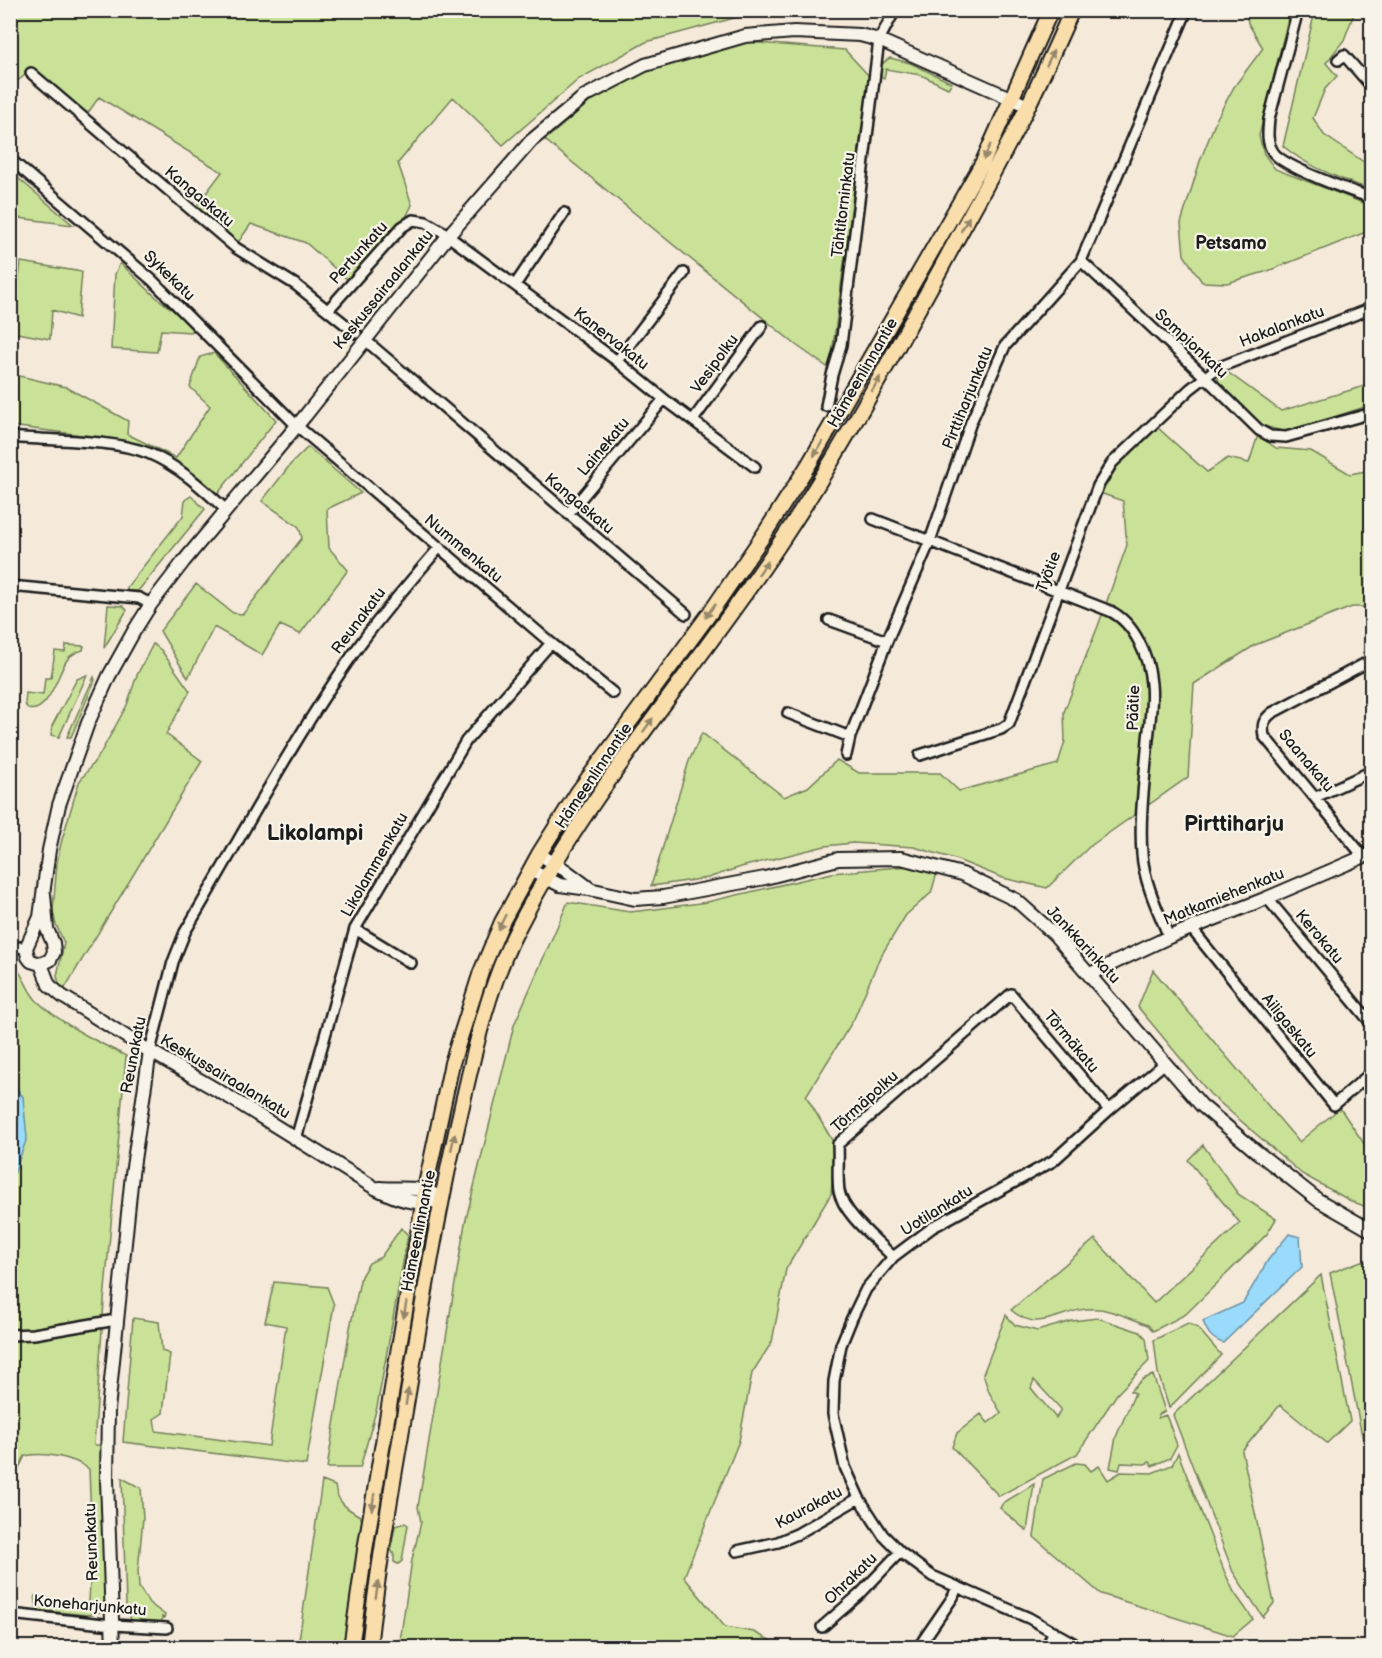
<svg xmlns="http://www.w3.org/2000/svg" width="1382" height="1658" viewBox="0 0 1382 1658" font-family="'Balsamiq Sans',sans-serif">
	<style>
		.green { fill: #cae298; stroke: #737f5a; stroke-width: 1.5; fill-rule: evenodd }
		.water { fill: #9adbfc; stroke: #688fa2; stroke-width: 1.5 }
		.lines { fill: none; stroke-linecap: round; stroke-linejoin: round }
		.street-casing { stroke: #1c1c1c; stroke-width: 14 }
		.secondary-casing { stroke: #1c1c1c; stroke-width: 16 }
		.primary-casing { stroke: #1c1c1c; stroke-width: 18 }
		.street { stroke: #f7f3e8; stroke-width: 9 }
		.secondary { stroke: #f7f3e8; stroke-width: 12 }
		.primary { stroke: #f9deab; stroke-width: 14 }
		.oneway { fill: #96876b }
		.labels { text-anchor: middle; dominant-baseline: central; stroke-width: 4.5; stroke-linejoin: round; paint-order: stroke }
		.street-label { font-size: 16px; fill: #1c1c1c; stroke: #f7f3e8 }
		.neighbourhood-label { font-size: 18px; font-weight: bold; fill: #1c1c1c; stroke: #f7f3e8 }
		.district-label { font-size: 22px; font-weight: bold; fill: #1c1c1c; stroke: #f7f3e8 }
	</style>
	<rect width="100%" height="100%" fill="#f5e9d9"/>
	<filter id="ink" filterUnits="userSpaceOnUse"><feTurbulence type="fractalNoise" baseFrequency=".0167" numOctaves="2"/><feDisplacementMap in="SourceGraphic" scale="12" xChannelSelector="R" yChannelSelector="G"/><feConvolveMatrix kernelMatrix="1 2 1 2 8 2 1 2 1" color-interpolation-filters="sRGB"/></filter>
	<g filter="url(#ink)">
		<path class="green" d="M11 11H814L749 14 646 42 579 79 503 145 453 97 398 163 412 205 403 223 349 281 306 243 251 224 237 244 195 208 222 172 99 97 86 116 29 72 11 86Z
			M1246 11H1290L1259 136 1264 154 1275 169 1371 206V230L1268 271 1227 283 1202 282 1184 255 1181 223 1200 161 1217 118 1234 87 1263 48 1248 23Z
			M1315 11H1355L1344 40 1326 63 1337 76 1325 89 1313 118 1324 135 1371 167V190C1340 178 1309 168 1283 146Z
			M747 42 845 50 869 76 830 369 796 345 545 140 591 101 644 70Z
			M890 58 910 63 952 83 948 88 921 75 886 69 884 78 880 76C878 67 882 62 890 58Z
			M11 172 73 225 11 217Z
			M21 262 82 272 78 318 52 310 50 339 12 332Z
			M120 263 157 298 195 327 191 332 161 330 157 352 111 349 115 274Z
			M214 353 276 420 216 496 186 470 156 452 121 440 11 426V374L66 387 128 421 127 434 176 458 210 406 190 387 200 357Z
			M1226 371 1281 411 1371 384V405L1286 432 1260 425 1218 383V377Z
			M1158 428 1207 472 1228 458 1249 463 1258 435 1276 448 1311 451 1350 474 1371 470V607H1352L1255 645 1194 684 1188 777 1089 847 1047 888 1003 878 955 859 914 847 853 843 825 846 741 867 708 878 651 886 689 761 702 733 784 797 808 787 837 760 859 773H940L959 791 1058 764 1065 741 1064 712 1098 626 1127 545 1123 501 1100 493 1116 466Z
			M308 447 361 493 327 509 329 548 348 570 300 634 280 625 262 655 214 627 188 678 160 631 196 584 233 613 243 614 302 538 299 527 262 501 290 465Z
			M191 496 205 509 138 591H127V587L183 516 185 500Z
			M108 605 123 606 127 610 104 648Z
			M153 644 161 650 190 691 166 734 202 761 65 988 59 984 57 976 64 943 55 922 53 910 57 863 61 843 79 782 100 754 127 705 137 675Z
			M66 645 84 646 83 650C77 652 71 654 67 660 58 673 48 715 28 709L25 704 26 693 43 695 45 678H51L55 651 65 652Z
			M87 675 59 737 51 735 52 726 77 679Z
			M94 677 95 680 71 737H67Z
			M909 866 937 873 931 893 906 915 879 959 854 1019 806 1096 835 1145 831 1194 786 1269 772 1342 752 1373 739 1441 684 1577 725 1627 754 1632 783 1647 399 1648 412 1560 421 1522 418 1507 465 1223 514 1025 568 902 630 912 656 909 707 902 832 873Z
			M11 962C23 971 26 990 37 1001 63 1025 96 1041 126 1056L104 1301 94 1445H104L106 1599 100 1612 88 1615 37 1610 35 1596 79 1604 89 1602 92 1547 89 1469C73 1457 45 1452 25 1456L15 1476 11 1518 10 1457 13 1440H10V1182L15 1171 23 1097 11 1081Z
			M1153 970 1299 1142 1340 1108 1371 1154V1209L1349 1200 1302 1174 1210 1094 1138 1007Z
			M1203 1145 1238 1194 1276 1219 1267 1234 1186 1314 1153 1331 1148 1325C1134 1320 1113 1310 1099 1309 1063 1305 1042 1337 1011 1310L1095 1239 1154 1303 1240 1223 1188 1160Z
			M401 1228 408 1235 377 1407 360 1468H327L350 1328 361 1276 369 1263 381 1257Z
			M1361 1261 1371 1263V1450L1362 1436 1330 1273Z
			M1321 1275 1350 1421 1327 1443 1280 1405 1242 1451 1274 1603 1263 1617 1233 1572 1173 1415Z
			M274 1282 327 1287 334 1305 306 1465 123 1442 133 1318 159 1322 162 1351 170 1354 163 1413 154 1419 156 1431 269 1446 286 1326 265 1322Z
			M1006 1315 1015 1325 1037 1331 1072 1321 1098 1318 1140 1332 1146 1338 1149 1361 1117 1394 1077 1454 999 1496 952 1447 957 1433 981 1414 988 1423 1001 1413 989 1392 983 1374ZM1034 1380 1061 1409 1056 1418 1031 1388Z
			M1188 1323 1198 1328 1221 1355 1169 1408 1158 1373 1154 1340Z
			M1153 1375 1165 1411 1158 1415V1418L1166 1415 1177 1445 1170 1458 1152 1466 1150 1462 1145 1464 1121 1463 1119 1470 1110 1468 1116 1437 1135 1393 1130 1391 1143 1379Z
			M1178 1453 1225 1573 1234 1592 1253 1619 1233 1636 1101 1594 1034 1537 1043 1479 1076 1463 1085 1464 1091 1471 1099 1466 1108 1480 1121 1472 1152 1473 1172 1465Z
			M122 1478 141 1488 143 1518 138 1571 139 1587 149 1603 165 1615 164 1618 162 1617V1622L131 1620 126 1605Z
			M322 1481 335 1486C337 1502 347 1509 360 1516L362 1520 343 1647H298Z
			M1034 1484 1027 1531 1000 1508 1003 1503Z
			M405 1523 408 1525 402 1561 398 1564 394 1562V1555L391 1549 395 1526Z"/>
		<path class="water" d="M11 1081 23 1097 27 1138 11 1182Z
			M1289 1234 1300 1237 1302 1267 1223 1343C1211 1339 1207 1332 1203 1321L1243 1303 1268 1260Z"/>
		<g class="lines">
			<defs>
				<path id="street" d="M1298 10 1269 119C1268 131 1266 141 1273 152 1283 167 1351 191 1372 198
					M1338 60 1344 55 1372 87
					M31 73 236 248 296 285 356 333
					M10 159 152 280 296 425 551 643 613 693
					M1081 261 1205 377 1259 430 1270 436 1286 437 1372 413
					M515 285 564 213
					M328 310 402 227 413 220 426 222 440 230 617 361 664 399 755 467
					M371 345 686 614
					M617 361 684 273
					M826 406 832 375 841 345 879 40 895 10
					M693 420 762 326
					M10 437C51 441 112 439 148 453 177 465 203 488 226 510
					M568 514 664 399
					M873 519 1110 611C1135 623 1149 657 1151 684 1153 702 1150 721 1148 739 1145 777 1139 816 1142 854 1144 882 1158 911 1169 937
					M10 586 139 598 151 604
					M829 620 887 641
					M788 713 850 737
					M846 755 850 737 887 641 930 541 971 422 1005 346 1081 261 1187 10
					M920 755 1001 729 1009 724 1098 486 1112 463 1190 389 1217 368 1372 308
					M1316 797 1372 771
					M1363 856 1264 736C1262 725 1263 720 1272 713L1368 662
					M1267 898 1372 1024
					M1191 928 1334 1105 1372 1072
					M355 929 411 963
					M10 946 26 948
					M150 1051 173 962 185 932C242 836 295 735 361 643 385 610 412 579 439 548
					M296 1139 355 929 466 741 551 643
					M893 1257C877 1240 843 1214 839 1191 837 1176 839 1159 838 1144L1011 994 1109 1110
					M10 1335 34 1334 116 1320
					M737 1551 778 1542 797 1534 859 1498
					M10 1614 113 1625 167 1628
					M822 1627 860 1594 900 1552
					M918 1648 953 1597 957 1587
					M1046 1648 1054 1631
					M1082 1648 1029 1618 932 1576 900 1552 883 1535 859 1498 845 1467 833 1414 834 1381 841 1345 852 1318 866 1289 893 1257 933 1227 1053 1161 1109 1110 1165 1063"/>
				<path id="secondary" d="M539 854 565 870 589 888
					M530 870 560 885 589 889 635 899 663 897 765 878 838 859 901 858 962 874 1016 900 1054 934 1201 1105 1257 1152 1318 1200 1372 1231
					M44 894 47 929 53 943 54 952 50 960 41 964 31 961 28 957 26 948 40 917 49 850 59 805 88 723 109 676 134 631 151 604 184 561 305 416 448 236 531 141 585 96 645 65 745 36 794 32 860 35 879 40 1028 106
					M41 964 49 985 62 996 141 1046 229 1097 375 1188C397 1199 417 1207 441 1199
					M1090 974 1169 937 1267 898 1372 853
					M380 1188C400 1190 424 1184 441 1199
					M113 1648 107 1480 108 1410 132 1174 150 1051"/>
				<path id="primary" d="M351 1648 365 1550 427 1180 452 1063 481 972 502 922 539 854 578 792 710 613 763 536 809 464 983 162 1051 10
					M369 1648C379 1555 397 1461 412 1369 426 1282 441 1196 461 1110 475 1048 489 984 518 928 588 792 689 678 774 552 835 462 887 365 940 270 969 216 999 164 1026 110 1042 77 1057 44 1072 10"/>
			</defs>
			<use href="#street" class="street-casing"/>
			<use href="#secondary" class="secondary-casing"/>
			<use href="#primary" class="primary-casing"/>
			<use href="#street" class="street"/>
			<use href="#secondary" class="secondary"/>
			<use href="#primary" class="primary"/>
		</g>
		<defs><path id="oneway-solid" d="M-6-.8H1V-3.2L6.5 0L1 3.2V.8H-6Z" transform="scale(1.5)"/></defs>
		<g class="oneway">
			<use href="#oneway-solid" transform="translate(1050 58) rotate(-65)"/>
			<use href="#oneway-solid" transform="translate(987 152) rotate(114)"/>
			<use href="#oneway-solid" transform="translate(965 224) rotate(-61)"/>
			<use href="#oneway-solid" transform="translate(876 384) rotate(-60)"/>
			<use href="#oneway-solid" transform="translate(818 449) rotate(120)"/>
			<use href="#oneway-solid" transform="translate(763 568) rotate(-55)"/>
			<use href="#oneway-solid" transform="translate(710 611) rotate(126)"/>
			<use href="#oneway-solid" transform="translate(648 725) rotate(-55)"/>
			<use href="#oneway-solid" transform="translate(502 922) rotate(116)"/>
			<use href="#oneway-solid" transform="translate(453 1142) rotate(-77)"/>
			<use href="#oneway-solid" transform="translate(405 1310) rotate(100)"/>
			<use href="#oneway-solid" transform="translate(407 1397) rotate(-81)"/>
			<use href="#oneway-solid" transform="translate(373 1502) rotate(99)"/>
			<use href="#oneway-solid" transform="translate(377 1590) rotate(-81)"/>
		</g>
	</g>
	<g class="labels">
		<g class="street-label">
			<text transform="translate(199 197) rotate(40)">Kangaskatu</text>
			<text transform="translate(844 205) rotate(-83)">Tähtitorninkatu</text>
			<text transform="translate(359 253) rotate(-48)">Pertunkatu</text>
			<text transform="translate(169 276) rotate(44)">Sykekatu</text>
			<text transform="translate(384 290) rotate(-51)">Keskussairaalankatu</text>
			<text transform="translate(1282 327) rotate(-21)">Hakalankatu</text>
			<text transform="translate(611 339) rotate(38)">Kanervakatu</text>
			<text transform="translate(1191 344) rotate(43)">Sompionkatu</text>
			<text transform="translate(715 364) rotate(-54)">Vesipolku</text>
			<text transform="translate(863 373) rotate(-60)">Hämeenlinnantie</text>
			<text transform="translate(968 398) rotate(-68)">Pirttiharjunkatu</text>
			<text transform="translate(604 447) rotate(-50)">Lainekatu</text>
			<text transform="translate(579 504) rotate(40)">Kangaskatu</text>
			<text transform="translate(463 549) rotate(40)">Nummenkatu</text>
			<text transform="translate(1049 572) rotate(-69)">Työtie</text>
			<text transform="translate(359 621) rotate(-53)">Reunakatu</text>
			<text transform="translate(1134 708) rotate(-88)">Päätie</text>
			<text transform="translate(1306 761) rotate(50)">Saanakatu</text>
			<text transform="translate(594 776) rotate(-56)">Hämeenlinnantie</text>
			<text transform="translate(375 865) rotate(-60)">Likolammenkatu</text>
			<text transform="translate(1224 897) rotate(-22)">Matkamiehenkatu</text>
			<text transform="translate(1319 937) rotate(50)">Kerokatu</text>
			<text transform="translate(1083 945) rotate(47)">Jankkarinkatu</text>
			<text transform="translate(1289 1026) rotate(51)">Ailigaskatu</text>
			<text transform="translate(1071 1042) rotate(50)">Törmäkatu</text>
			<text transform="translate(134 1055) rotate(-79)">Reunakatu</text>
			<text transform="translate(225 1077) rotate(31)">Keskussairaalankatu</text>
			<text transform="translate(865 1102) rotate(-42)">Törmäpolku</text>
			<text transform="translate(937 1211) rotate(-32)">Uotilankatu</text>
			<text transform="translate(419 1231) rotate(-79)">Hämeenlinnantie</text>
			<text transform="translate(809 1508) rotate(-28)">Kaurakatu</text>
			<text transform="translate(92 1542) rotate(-92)">Reunakatu</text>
			<text transform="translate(851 1579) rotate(-44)">Ohrakatu</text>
			<text transform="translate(90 1606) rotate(5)">Koneharjunkatu</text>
		</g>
		<g class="neighbourhood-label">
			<text x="1231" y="243">Petsamo</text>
		</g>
		<g class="district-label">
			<text x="1234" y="824">Pirttiharju</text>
			<text x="315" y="833">Likolampi</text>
		</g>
	</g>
	<rect width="1382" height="1658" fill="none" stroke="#f7f3e8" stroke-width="36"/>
	<rect x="18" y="18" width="1346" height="1622" fill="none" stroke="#1c1c1c" stroke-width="2" filter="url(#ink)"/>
</svg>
